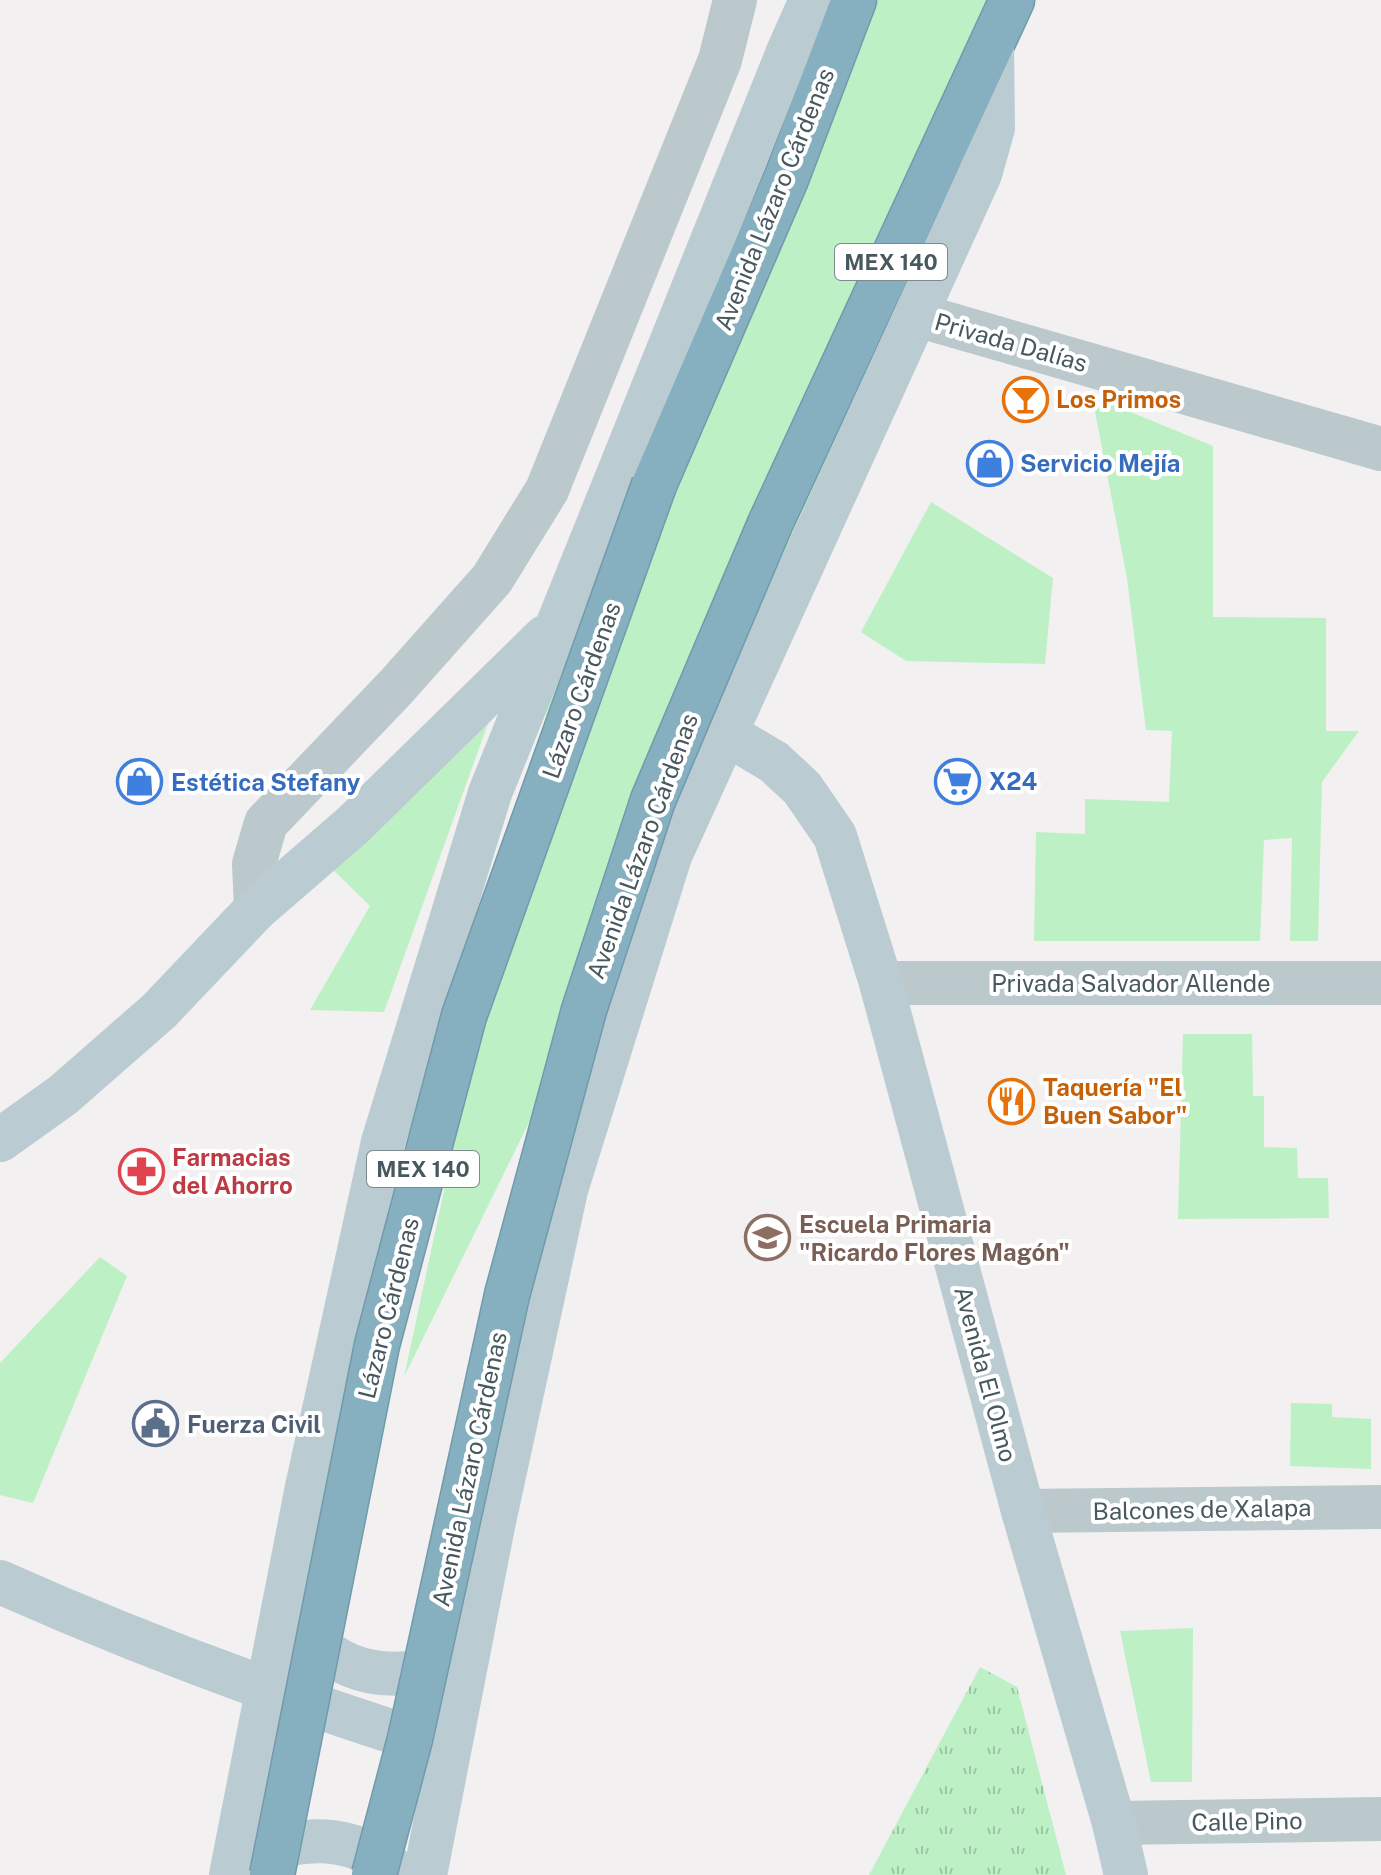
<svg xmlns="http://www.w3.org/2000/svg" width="1381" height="1875" viewBox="0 0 1381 1875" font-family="'Public Sans',sans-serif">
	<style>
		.green { fill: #bdf1c5 }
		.park { fill: url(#park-tufts) }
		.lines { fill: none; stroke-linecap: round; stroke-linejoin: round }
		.highway-casing { stroke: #719bac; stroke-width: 47 }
		.street { stroke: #bbc9cd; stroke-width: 44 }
		.secondary { stroke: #bbcbd2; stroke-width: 44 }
		.highway { stroke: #86b0c0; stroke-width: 44 }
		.highway-bridge-casing { stroke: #719bac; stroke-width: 47; stroke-linecap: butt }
		.highway-bridge { stroke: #86b0c0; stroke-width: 44 }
		.labels { text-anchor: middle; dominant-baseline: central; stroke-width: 8; stroke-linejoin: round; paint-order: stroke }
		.shield { fill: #fff; stroke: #7e8b8e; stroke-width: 2 }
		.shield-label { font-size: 22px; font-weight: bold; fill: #47595e }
		.street-label { font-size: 24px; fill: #47595e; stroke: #fff }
		.food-label { font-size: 24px; font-weight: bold; fill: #c56008; stroke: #fff; text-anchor: start }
		.shop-label { font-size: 24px; font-weight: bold; fill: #366cbe; stroke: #fff; text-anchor: start }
		.health-label { font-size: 24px; font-weight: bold; fill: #be3a42; stroke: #fff; text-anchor: start }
		.education-label { font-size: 24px; font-weight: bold; fill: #785e54; stroke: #fff; text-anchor: start }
		.service-label { font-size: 24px; font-weight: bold; fill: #4e5e75; stroke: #fff; text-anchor: start }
	</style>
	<defs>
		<pattern id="park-tufts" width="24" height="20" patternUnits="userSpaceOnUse" patternTransform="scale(2)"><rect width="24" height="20" fill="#bdf1c5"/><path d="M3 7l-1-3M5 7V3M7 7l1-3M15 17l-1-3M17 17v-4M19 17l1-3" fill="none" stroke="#9bc6a3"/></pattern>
	</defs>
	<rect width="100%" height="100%" fill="#f2f0f0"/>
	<path class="green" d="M878 0H1024L895 293 731 711 404 1377 550 696 672 459Z
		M1092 396 1213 446V617L1326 618V731H1359L1322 782 1318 941H1290L1292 838 1264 840 1260 941H1034L1036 832 1085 834V799L1169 802 1172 731 1146 730 1127 578Z
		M931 502 1053 578 1045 664 906 661 861 632Z
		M490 718 384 1012 310 1010 370 906 315 852Z
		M1183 1034H1252L1253 1096H1264V1147L1297 1148 1298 1178H1328L1329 1218 1178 1219Z
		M100 1257 127 1276 33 1503 0 1495V1363Z
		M1291 1403 1332 1404V1417L1371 1419V1469L1290 1466Z
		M1193 1628 1192 1782H1151L1120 1631Z"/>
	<path class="park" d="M980 1667 1017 1687 1066 1875H869Z"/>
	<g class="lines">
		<defs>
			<path id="highway" d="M654 485 786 179 854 0
				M770 524 1012 0"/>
		</defs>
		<use href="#highway" class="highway-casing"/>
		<path class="street" d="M917 315 1381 449
			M256 909 254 864 266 823 396 687 492 579 547 490 720 60 735 0
			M881 983H1381
			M1023 1511 1381 1507
			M1114 1823 1381 1819"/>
		<path class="secondary" d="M725 733 774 762 802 788 835 836 881 983 1023 1511 1114 1823 1126 1875
			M0 1140 63 1095 159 1011 256 909 353 825 545 637
			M0 1582C148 1648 292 1701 447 1749
			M296 1620C338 1680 396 1683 462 1662
			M244 1861C297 1833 355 1832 400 1875
			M231 1875 307 1487 383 1142 490 793 788 52 811 0
			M425 1875 493 1526 566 1190 670 856 980 174 993 128 992 44"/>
		<use href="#highway" class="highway"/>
		<defs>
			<path id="highway-bridge" d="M272 1875 377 1345 464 1016 654 485
				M374 1875 410 1739 507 1295 584 1010 653 800 770 524"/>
		</defs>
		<use href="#highway-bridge" class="highway-bridge-casing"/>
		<use href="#highway-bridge" class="highway-bridge"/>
	</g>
	<defs>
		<symbol id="bar-ring" viewBox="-11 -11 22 22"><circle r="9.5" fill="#fff" stroke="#e8710a" stroke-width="1.5"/><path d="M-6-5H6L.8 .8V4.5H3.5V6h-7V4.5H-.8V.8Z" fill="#e8710a"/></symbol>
		<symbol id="shop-ring" viewBox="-11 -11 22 22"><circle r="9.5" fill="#fff" stroke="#3f7fe0" stroke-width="1.5"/><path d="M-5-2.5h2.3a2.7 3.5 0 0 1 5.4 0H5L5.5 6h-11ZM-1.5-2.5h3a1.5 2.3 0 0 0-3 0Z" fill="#3f7fe0"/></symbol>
		<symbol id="supermarket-ring" viewBox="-11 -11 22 22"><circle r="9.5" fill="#fff" stroke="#3f7fe0" stroke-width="1.5"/><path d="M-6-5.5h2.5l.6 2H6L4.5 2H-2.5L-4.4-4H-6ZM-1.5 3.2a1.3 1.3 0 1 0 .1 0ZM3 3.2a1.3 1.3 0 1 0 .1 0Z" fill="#3f7fe0"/></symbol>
		<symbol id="restaurant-ring" viewBox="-11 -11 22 22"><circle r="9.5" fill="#fff" stroke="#e8710a" stroke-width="1.5"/><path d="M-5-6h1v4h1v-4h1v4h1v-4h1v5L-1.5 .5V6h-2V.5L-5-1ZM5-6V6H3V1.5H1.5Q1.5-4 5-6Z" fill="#e8710a"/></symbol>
		<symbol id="pharmacy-ring" viewBox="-11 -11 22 22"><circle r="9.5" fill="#fff" stroke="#e0444e" stroke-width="1.5"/><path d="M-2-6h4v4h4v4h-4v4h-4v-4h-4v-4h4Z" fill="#e0444e"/></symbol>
		<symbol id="school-ring" viewBox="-11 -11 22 22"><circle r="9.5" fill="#fff" stroke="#8d6e63" stroke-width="1.5"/><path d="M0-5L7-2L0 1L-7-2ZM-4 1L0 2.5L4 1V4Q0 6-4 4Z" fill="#8d6e63"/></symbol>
		<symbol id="civic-ring" viewBox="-11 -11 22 22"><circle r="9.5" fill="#fff" stroke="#5c6f8a" stroke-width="1.5"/><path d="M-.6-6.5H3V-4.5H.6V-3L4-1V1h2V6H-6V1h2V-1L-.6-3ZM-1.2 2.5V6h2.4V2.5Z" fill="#5c6f8a"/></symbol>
	</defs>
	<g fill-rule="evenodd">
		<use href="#bar-ring" x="1000" y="374" width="51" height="51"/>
		<use href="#shop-ring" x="964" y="438" width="51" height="51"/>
		<use href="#supermarket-ring" x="932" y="756" width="51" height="51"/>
		<use href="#shop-ring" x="114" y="756" width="51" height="51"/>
		<use href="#restaurant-ring" x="986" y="1076" width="51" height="51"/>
		<use href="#pharmacy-ring" x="116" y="1146" width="51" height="51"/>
		<use href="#school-ring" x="742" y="1212" width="51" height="51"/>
		<use href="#civic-ring" x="130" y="1398" width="51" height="51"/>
	</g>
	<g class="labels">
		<g class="shield">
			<rect x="835" y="244" width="112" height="36" rx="6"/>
			<rect x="367" y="1151" width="112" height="36" rx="6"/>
		</g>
		<g class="shield-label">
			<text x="891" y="262">MEX 140</text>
			<text x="423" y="1169">MEX 140</text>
		</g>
		<g class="street-label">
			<text transform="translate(774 199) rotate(-68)">Avenida Lázaro Cárdenas</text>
			<text transform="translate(1011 342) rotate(16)">Privada Dalías</text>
			<text transform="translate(581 690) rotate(-70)">Lázaro Cárdenas</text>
			<text transform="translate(642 846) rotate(-70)">Avenida Lázaro Cárdenas</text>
			<text x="1131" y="983">Privada Salvador Allende</text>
			<text transform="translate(388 1308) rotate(-76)">Lázaro Cárdenas</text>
			<text transform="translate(986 1374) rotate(75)">Avenida El Olmo</text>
			<text transform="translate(469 1469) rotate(-78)">Avenida Lázaro Cárdenas</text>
			<text transform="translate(1202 1509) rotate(-1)">Balcones de Xalapa</text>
			<text transform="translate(1247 1821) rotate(-1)">Calle Pino</text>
		</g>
		<g class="food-label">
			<text x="1056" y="399">Los Primos</text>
			<text x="1043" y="1087">Taquería "El<tspan x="1043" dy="28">Buen Sabor"</tspan></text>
		</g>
		<g class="shop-label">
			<text x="1020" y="463">Servicio Mejía</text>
			<text x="989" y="781">X24</text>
			<text x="171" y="782">Estética Stefany</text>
		</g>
		<g class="health-label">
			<text x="172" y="1157">Farmacias<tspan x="172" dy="28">del Ahorro</tspan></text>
		</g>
		<g class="education-label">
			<text x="799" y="1224">Escuela Primaria<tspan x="799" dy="28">"Ricardo Flores Magón"</tspan></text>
		</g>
		<g class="service-label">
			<text x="187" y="1424">Fuerza Civil</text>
		</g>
	</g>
</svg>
